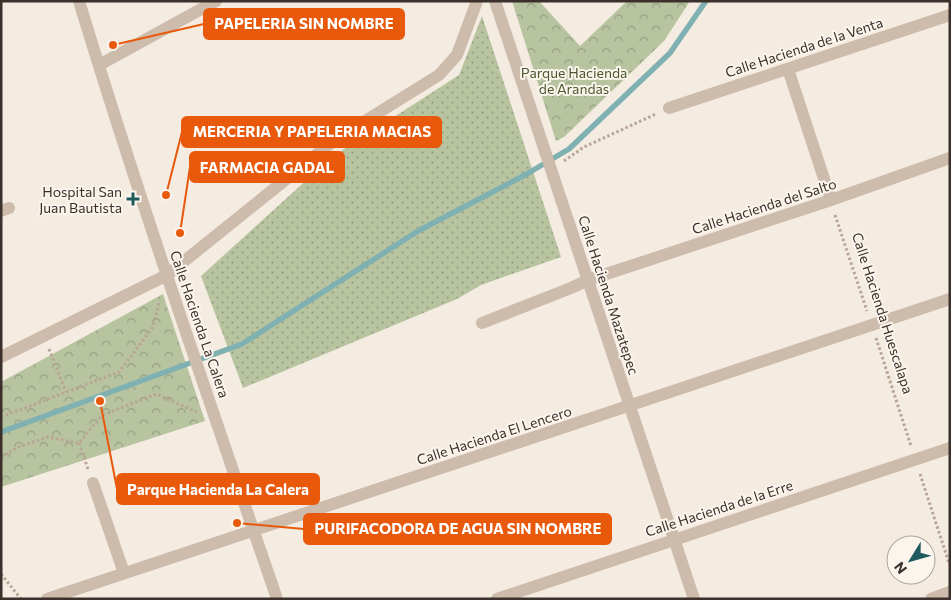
<svg xmlns="http://www.w3.org/2000/svg" width="951" height="600" viewBox="0 0 951 600" font-family="Commissioner,sans-serif">
	<style>
		.grass { fill: url(#grass-dots) }
		.park { fill: url(#park-crowns) }
		.lines { fill: none; stroke-linecap: round; stroke-linejoin: round }
		.stream { stroke: #7fb0b2; stroke-width: 5.5 }
		.path { stroke: #b9a596; stroke-width: 3; stroke-dasharray: 2.5 2.5; stroke-linecap: butt }
		.minor { stroke: #cdbbac; stroke-width: 12 }
		.poi-dot { fill: #1f5a5e; stroke: #fbf5ee; stroke-width: 2 }
		.labels { text-anchor: middle; dominant-baseline: central; stroke-width: 4; stroke-linejoin: round; paint-order: stroke }
		.street-label { font-size: 14px; fill: #3b302b; stroke: #fbf5ee }
		.park-label { font-size: 14px; fill: #4a5a2e; stroke: #fbf5ee }
		.poi-label { font-size: 14px; fill: #3b302b; stroke: #fbf5ee; text-anchor: end }
		.leader { fill: none; stroke: #e8590c; stroke-width: 2 }
		.callout-dot { fill: #e8590c; stroke: #fbf5ee; stroke-width: 2 }
		.callout { fill: #e8590c; stroke: #e8590c; stroke-width: 2 }
		.callout-label { font-size: 15px; text-anchor: middle; font-weight: bold; fill: #fff }
	</style>
	<defs>
		<pattern id="grass-dots" width="8" height="8" patternUnits="userSpaceOnUse" patternTransform="scale(1.25)"><rect width="8" height="8" fill="#b8c4a0"/><path d="M2 2h.1M6 6h.1" fill="none" stroke="#97a083" stroke-width="1.8" stroke-linecap="round"/></pattern>
		<pattern id="park-crowns" width="20" height="18" patternUnits="userSpaceOnUse" patternTransform="scale(1.25)"><rect width="20" height="18" fill="#b8c4a0"/><path d="M2 6a3 3 0 1 1 6 0M12 15a3 3 0 1 1 6 0" fill="none" stroke="#97a083"/></pattern>
	</defs>
	<rect width="100%" height="100%" fill="#f4ebe1"/>
	<path class="grass" d="M482 16 561 257 481 285 457 299 243 388 201 276 332 157 459 75Z"/>
	<path class="park" d="M512 1H539L580 46 627 1H690L664 41 564 137 556 141Z
		M163 294 205 421 1 487V382Z"/>
	<g class="lines">
		<path class="stream" d="M1 432 242 344 418 231 525 175 569 149 670 53 706 1"/>
		<path class="path" d="M564 161 584 147 656 114
			M835 215 867 311
			M876 338 911 446
			M49 349 66 392
			M1 417 119 372 153 327 159 303
			M79 443 88 469
			M1 458 16 448 47 437 79 443 101 416 156 394 197 412
			M920 474 950 566
			M1 574 21 599"/>
		<path class="minor" d="M79 1C140 202 209 400 277 599
			M495 1 694 599
			M99 65 216 1
			M788 69 831 200
			M669 108 950 15
			M1 211 9 208
			M482 323 571 288 588 280 831 200 950 158
			M1 357 167 275 336 139 439 75 457 55 477 1
			M93 483 124 573
			M47 599 950 299
			M497 599 950 448
			M931 599 950 592"/>
	</g>
	<path class="poi-dot" d="M130.5 191.5h5v5h5v5h-5v5h-5v-5h-5v-5h5z"/>
	<g class="labels">
		<g class="street-label">
			<text transform="translate(804 47) rotate(-18)">Calle Hacienda de la Venta</text>
			<text transform="translate(764 206) rotate(-18)">Calle Hacienda del Salto</text>
			<text transform="translate(609 295) rotate(72)">Calle Hacienda Mazatepec</text>
			<text transform="translate(883 313) rotate(72)">Calle Hacienda Huescalapa</text>
			<text transform="translate(200 324) rotate(71)">Calle Hacienda La Calera</text>
			<text transform="translate(494 435) rotate(-18)">Calle Hacienda El Lencero</text>
			<text transform="translate(719 508) rotate(-18)">Calle Hacienda de la Erre</text>
		</g>
		<g class="park-label">
			<text x="574" y="72">Parque Hacienda<tspan x="574" dy="16">de Arandas</tspan></text>
		</g>
		<g class="poi-label">
			<text x="122" y="191">Hospital San<tspan x="122" dy="16">Juan Bautista</tspan></text>
		</g>
	</g>
	<path class="leader" d="M113 45L204 24M166 195L182 132M180 233L190 167M100 401L117 489M237 523L304 529"/>
	<g class="callout-dot">
		<circle cx="113" cy="45" r="5"/>
		<circle cx="166" cy="195" r="5"/>
		<circle cx="180" cy="233" r="5"/>
		<circle cx="100" cy="401" r="5"/>
		<circle cx="237" cy="523" r="5"/>
	</g>
	<g class="callout">
		<rect x="204" y="9" width="200" height="30" rx="5"/>
		<rect x="182" y="117" width="259" height="30" rx="5"/>
		<rect x="190" y="152" width="154" height="30" rx="5"/>
		<rect x="117" y="474" width="202" height="30" rx="5"/>
		<rect x="304" y="514" width="307" height="30" rx="5"/>
	</g>
	<g class="callout-label">
		<text x="304" y="29">PAPELERIA SIN NOMBRE</text>
		<text x="312" y="137">MERCERIA Y PAPELERIA MACIAS</text>
		<text x="267" y="173">FARMACIA GADAL</text>
		<text x="218" y="495">Parque Hacienda La Calera</text>
		<text x="458" y="534">PURIFACODORA DE AGUA SIN NOMBRE</text>
	</g>
	<rect width="951" height="600" fill="none" stroke="#3b302b" stroke-width="5"/>
	<g transform="translate(911 560) rotate(233)"><circle r="24" fill="#fbf5ee" stroke="#aea6a0"/>
	<path d="M0-4L9 19L0 12L-9 19Z" fill="#1f5a5e"/>
	<text y="-8" font-size="14" font-weight="bold" text-anchor="middle" fill="#3b302b">N</text>
	</g>
</svg>
